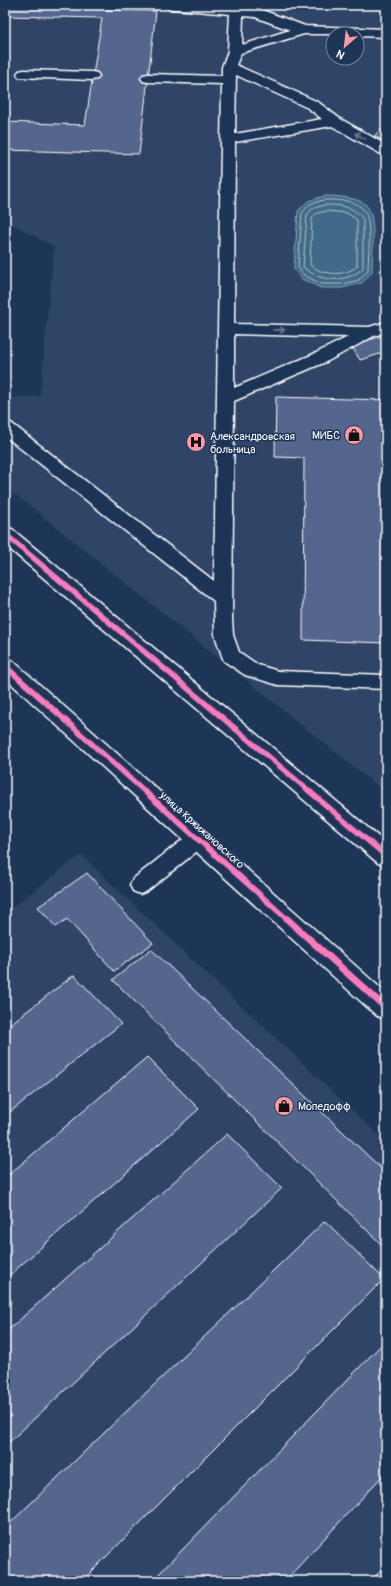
<svg xmlns="http://www.w3.org/2000/svg" width="391" height="1586" viewBox="0 0 391 1586" font-family="Pangolin,sans-serif">
	<style>
		.built { fill: #2e4468; fill-rule: evenodd }
		.water { fill: #406a88; stroke: #8ca6b8 }
		.lines { fill: none; stroke-linecap: round; stroke-linejoin: round }
		.shore { stroke: #b3c3cf; stroke-width: 1 }
		.building { fill: #55668e; stroke: #fff }
		.service-casing { stroke: #fff; stroke-width: 3 }
		.minor-casing { stroke: #fff; stroke-width: 3 }
		.service { fill: #1d3557; fill-rule: evenodd }
		.minor { fill: #1d3557; fill-rule: evenodd }
		.cycleway-far1-casing { stroke: #1d3557; stroke-width: 8 }
		.cycleway-casing { stroke: #1d3557; stroke-width: 10 }
		.cycleway-far1 { stroke: #fd7abc; stroke-width: 5.5 }
		.cycleway { stroke: #fd7abc; stroke-width: 7 }
		.oneway { stroke: #6c7c92 }
		.labels { text-anchor: middle; dominant-baseline: central; stroke-width: 3; stroke-linejoin: round; paint-order: stroke }
		.poi-label { font-size: 11px; fill: #fff; stroke: #1d3557; text-anchor: start }
		.street-label { font-size: 11px; fill: #fff; stroke: #1d3557 }
	</style>
	<rect width="100%" height="100%" fill="#1d3557"/>
	<filter id="ink" filterUnits="userSpaceOnUse"><feTurbulence type="fractalNoise" baseFrequency=".025" numOctaves="2"/><feDisplacementMap in="SourceGraphic" scale="8" xChannelSelector="R" yChannelSelector="G"/><feConvolveMatrix kernelMatrix="1 2 1 2 8 2 1 2 1" color-interpolation-filters="sRGB"/></filter>
	<g filter="url(#ink)">
		<path class="built" d="M5 5H386V793L5 486V398L40 396 54 247 5 220ZM333 34H357V58H333Z
			M81 855 386 1142V1581H5V913Z"/>
		<path class="water" d="M324 196C335 196 358 197 366 205 377 217 372 256 372 272L362 283 342 288H321L302 279 294 269 298 211 308 201Z"/>
		<g class="lines">
			<path class="shore" d="M324 200C336 200 354 199 363 209 373 221 368 255 368 270L359 280 342 284H322L305 276 298 268 302 213 310 204Z
				M325 205C340 205 354 206 363 219V268C346 284 320 282 303 267L307 215 312 209Z
				M326 211 347 213 357 220V266C345 277 322 275 310 265L312 218 316 214Z"/>
		</g>
		<path class="building" d="M5 5H107L106 10 156 11 139 154 5 150V122L85 125 102 18 5 16Z
			M384 127 386 128V142L374 136Z
			M386 335V352L360 360 351 345Z
			M276 397 386 400V643L303 640 304 458 275 457Z
			M87 873 153 943 114 971 67 919 56 927 38 907Z
			M151 949 386 1173V1249L113 980Z
			M74 975 121 1024 5 1116V1028Z
			M147 1057 199 1109 5 1279V1178Z
			M227 1134 282 1188 5 1446V1333Z
			M325 1221 384 1279 82 1581H5V1528Z
			M386 1340V1472L285 1581H152Z
			M386 1564V1581H371Z"/>
		<g class="lines">
			<defs>
				<path id="service" d="M167 5 237 6 262 10 305 26 386 29V37L357 36V34H304L241 53 236 65 318 102 339 118 386 145V155L381 154 332 126 235 142 234 324 369 327 386 322V332L374 336 328 361 234 401 232 619 233 635 239 652 258 665 278 671 386 675V689L278 685 245 675 224 661 222 656 215 635 214 601 5 436V421L11 423 214 581 222 84 148 82 143 81 141 78 143 75 148 74 222 76V67L228 51 230 14 173 9 168 8ZM243 16 255 17 290 30 242 45ZM236 75 308 108 322 119 235 134ZM234 334 348 337 316 353 234 388Z
					M24 70 92 72 97 73 99 76 97 79 92 80 19 77 17 74 19 71Z
					M198 830 205 833 208 839 205 845 147 891 140 894 133 891 130 885 133 879 191 833Z"/>
				<path id="minor" d="M5 527 12 529 386 843V866L378 863 5 545Z
					M5 658 12 660 386 993V1019L377 1016 5 678Z"/>
			</defs>
			<use href="#service" class="service-casing"/>
			<use href="#minor" class="minor-casing"/>
			<use href="#service" class="service"/>
			<use href="#minor" class="minor"/>
			<defs>
				<path id="cycleway-far1" d="M5 534 386 856
					M5 666 288 920"/>
				<path id="cycleway" d="M287 919 386 1008"/>
			</defs>
			<use href="#cycleway-far1" class="cycleway-far1-casing"/>
			<use href="#cycleway" class="cycleway-casing"/>
			<use href="#cycleway-far1" class="cycleway-far1"/>
			<use href="#cycleway" class="cycleway"/>
		</g>
		<defs><path id="oneway-shaft" d="M-6 0H5M1.5-3L5.5 0L1.5 3" fill="none" stroke-width="1.6" stroke-linecap="round" stroke-linejoin="round"/></defs>
		<g class="oneway">
			<use href="#oneway-shaft" transform="translate(360 136) rotate(-150)"/>
			<use href="#oneway-shaft" transform="translate(279 330) rotate(1)"/>
		</g>
	</g>
	<defs>
		<symbol id="shop-disc" viewBox="-11 -11 22 22"><circle r="9.5" fill="#ff9aa2" stroke="#1d3557"/><path d="M-5-2.5h2.3a2.7 3.5 0 0 1 5.4 0H5L5.5 6h-11ZM-1.5-2.5h3a1.5 2.3 0 0 0-3 0Z" fill="#111"/></symbol>
		<symbol id="hospital-disc" viewBox="-11 -11 22 22"><circle r="9.5" fill="#ff9aa2" stroke="#1d3557"/><path d="M-5-5h3v3.5h4V-5h3V5h-3V1.5h-4V5h-3Z" fill="#111"/></symbol>
	</defs>
	<g fill-rule="evenodd">
		<use href="#shop-disc" x="343" y="424" width="22" height="22"/>
		<use href="#hospital-disc" x="185" y="431" width="22" height="22"/>
		<use href="#shop-disc" x="273" y="1095" width="22" height="22"/>
	</g>
	<g class="labels">
		<g class="poi-label">
			<text x="340" y="435" text-anchor="end">МИБС</text>
			<text x="210" y="436">Александровская<tspan x="210" dy="13">больница</tspan></text>
			<text x="298" y="1106">Мопедофф</text>
		</g>
		<g class="street-label">
			<text transform="translate(202 830) rotate(42)">улица Кржижановского</text>
		</g>
	</g>
	<rect width="391" height="1586" fill="none" stroke="#1d3557" stroke-width="20"/>
	<rect x="10" y="10" width="371" height="1566" fill="none" stroke="#fff" stroke-width="1.5" filter="url(#ink)"/>
	<g transform="translate(345 46) rotate(208)"><circle r="19" fill="#1d3557" stroke="#77869a"/>
	<path d="M0-3L7 15L0 10L-7 15Z" fill="#ff9aa2"/>
	<text y="-6" font-size="11" font-weight="bold" text-anchor="middle" fill="#ffffff">N</text>
	</g>
</svg>
